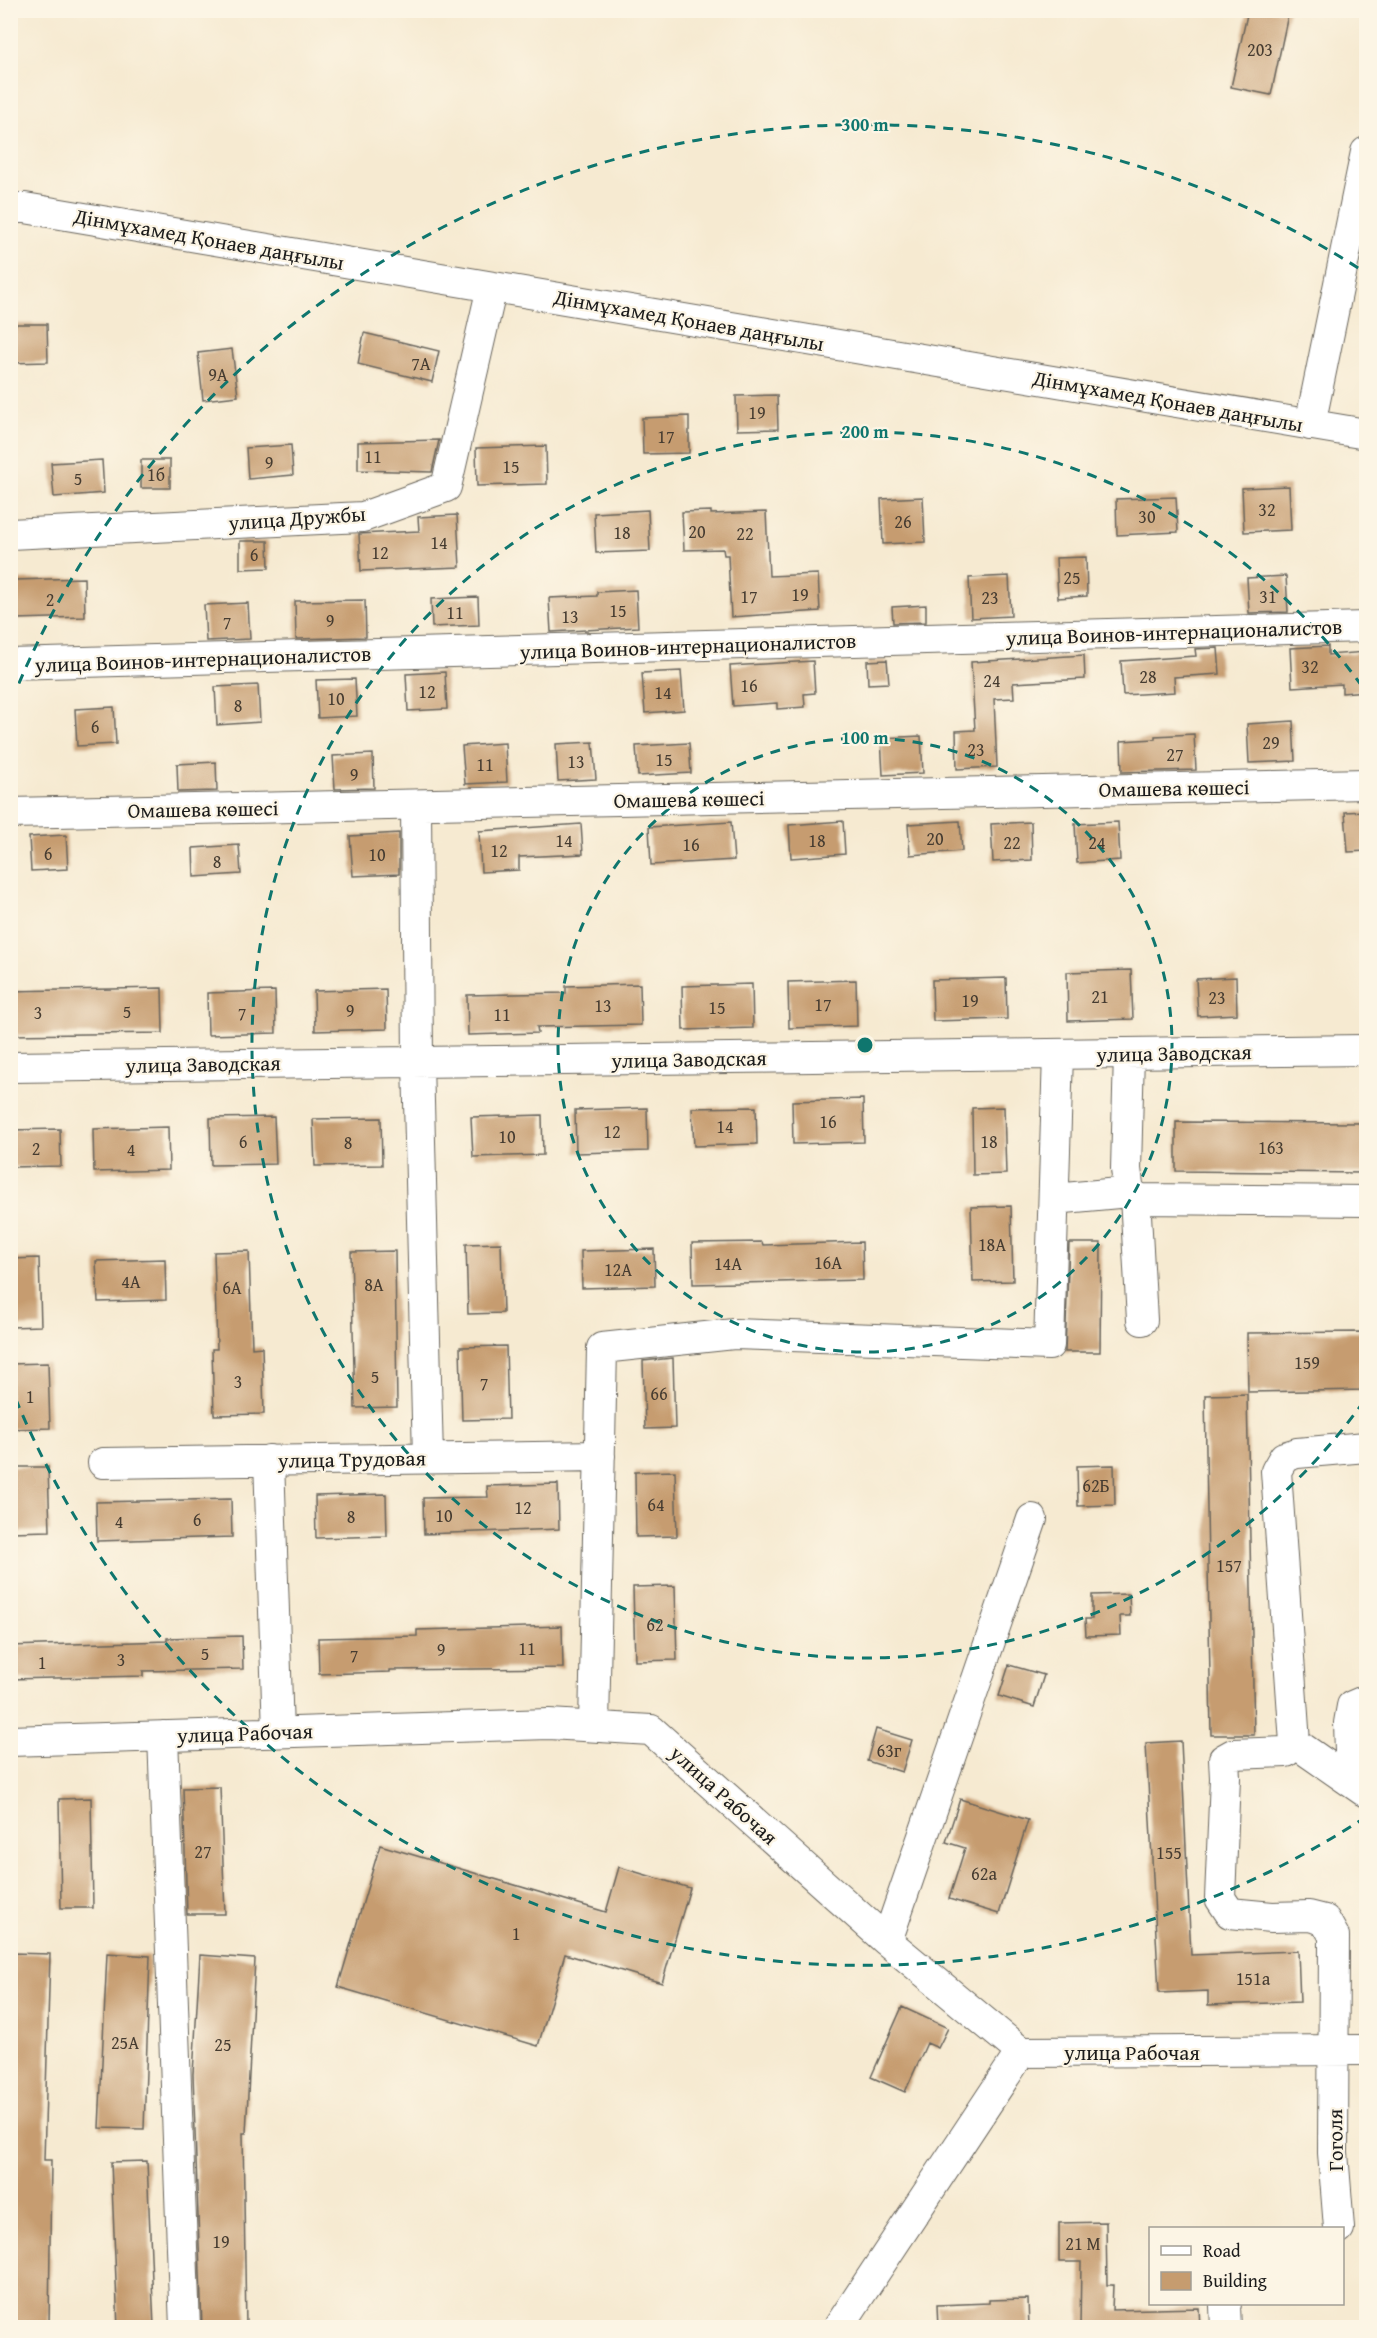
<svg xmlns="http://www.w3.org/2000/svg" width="1377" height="2338" viewBox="0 0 1377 2338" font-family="'Gentium Book Plus',serif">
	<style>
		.building { fill: #c69c6f }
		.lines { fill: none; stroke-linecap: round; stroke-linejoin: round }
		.minor-casing { stroke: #68645b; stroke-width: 32 }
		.minor { stroke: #fff; stroke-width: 30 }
		.ring { fill: none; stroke: #0f766e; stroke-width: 3; stroke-dasharray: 10 8 }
		.labels { text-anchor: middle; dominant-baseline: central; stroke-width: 4.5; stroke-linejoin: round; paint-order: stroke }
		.number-label { font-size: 18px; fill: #463c31 }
		.street-label { font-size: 21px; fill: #1c1c1c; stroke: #fcf5e5 }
		.centre { fill: #0f766e; stroke: #fcf5e5; stroke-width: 3 }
		.ring-label { font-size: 18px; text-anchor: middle; font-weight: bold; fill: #0f766e; stroke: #fcf5e5; stroke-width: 4.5; stroke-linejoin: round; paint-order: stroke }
	</style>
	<rect width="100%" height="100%" fill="#fcf5e5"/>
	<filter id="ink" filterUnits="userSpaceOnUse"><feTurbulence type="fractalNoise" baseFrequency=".0167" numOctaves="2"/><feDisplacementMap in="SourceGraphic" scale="12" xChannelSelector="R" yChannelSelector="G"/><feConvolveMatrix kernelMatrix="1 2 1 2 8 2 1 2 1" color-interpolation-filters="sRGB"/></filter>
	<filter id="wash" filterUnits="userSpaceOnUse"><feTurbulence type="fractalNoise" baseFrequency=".008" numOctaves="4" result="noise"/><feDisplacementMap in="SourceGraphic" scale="24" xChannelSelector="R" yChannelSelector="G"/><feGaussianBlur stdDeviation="1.35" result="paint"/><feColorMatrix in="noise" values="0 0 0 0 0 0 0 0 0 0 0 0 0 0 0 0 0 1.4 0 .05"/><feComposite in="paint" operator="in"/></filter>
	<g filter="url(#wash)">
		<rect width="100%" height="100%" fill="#f6ead1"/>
		<g id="blocks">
			<path class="building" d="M1248 10H1289L1271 95 1231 87Z
				M10 324H47L48 362 10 363Z
				M364 333 439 351 432 382 358 364Z
				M232 349 238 396 203 400 198 353Z
				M777 395 778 429 737 430 736 396Z
				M689 416V453L643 454 642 418Z
				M439 440 432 472 358 470V442Z
				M291 445 293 475 248 479 246 448Z
				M546 446 547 484 477 486 476 448Z
				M102 460 104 493 54 497 51 463Z
				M141 460H170V488H141Z
				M1289 486 1291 530 1244 532 1242 488Z
				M923 497 925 542 883 544 881 499Z
				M1176 497 1178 532 1117 535 1116 499Z
				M648 510 650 551 596 553 594 513Z
				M711 511V514L766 512 769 576 818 574 820 611 731 617 728 555H724L723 549 684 550 682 512Z
				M457 515 460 567 361 571 359 534 419 531 418 517Z
				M240 541H268L269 568 240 569Z
				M1086 557 1087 596 1058 598 1056 558Z
				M1009 576 1011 616 971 618 969 578Z
				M1286 576 1288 612 1249 613 1247 578Z
				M84 578 85 617 16 619 15 580Z
				M636 590 638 627 551 632 549 598 597 596V592Z
				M478 597 479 625 432 627 431 599Z
				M365 600 366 637 296 639 295 601Z
				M248 603 250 639 206 641 204 605Z
				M926 605V622L893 623 892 607Z
				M1328 646V655L1366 652V691L1342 693V684L1292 687 1290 648Z
				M1218 648 1220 674 1174 677 1175 692 1123 695 1121 661 1196 656 1195 649Z
				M1084 655 1085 679 1013 683 1014 698 994 699 997 767 957 769 956 731 975 730 971 662Z
				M887 660 889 683 868 684 867 661Z
				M813 661 815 693 804 694 805 707 777 709V703L733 706 730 666Z
				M681 671 684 710 645 713 642 673Z
				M445 672 447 709 408 711 406 674Z
				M355 679 357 716 318 718 316 680Z
				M258 685 260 722 217 725 215 687Z
				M114 707 116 744 77 746 75 709Z
				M1293 721 1295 761 1249 763 1247 724Z
				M1194 734 1196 770 1122 772 1121 741 1155 739V736Z
				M921 736 923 773 883 775 881 738Z
				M593 742 596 779 558 781 556 744Z
				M505 743 507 782 465 784 462 746Z
				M689 743 691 773 638 776 636 746Z
				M373 754 374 788 335 789 333 756Z
				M216 762 217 791 178 792 177 764Z
				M1366 811V851L1348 852 1345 812Z
				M843 821 845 854 791 858 789 825Z
				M960 821 962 851 910 855 908 824Z
				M731 822 734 860 651 865 649 827Z
				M1031 822 1032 860 993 862 991 824Z
				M1118 822 1120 860 1077 863 1075 824Z
				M581 824 583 854 519 857V870L481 872 479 831Z
				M399 833V874L353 876 350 836Z
				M66 835 68 869 31 871 29 837Z
				M239 845 241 874 194 877 193 848Z
				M1131 970 1133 1019 1068 1021 1067 972Z
				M1236 977 1237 1014 1198 1016 1196 979Z
				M1006 978 1007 1019 933 1021 932 980Z
				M856 980 857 1026 789 1028 788 982Z
				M640 984 641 1025 537 1027 538 1033 468 1035 467 995 566 993V986Z
				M752 984 753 1028 683 1030 682 986Z
				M162 988 163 1033 10 1035V991Z
				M386 989 387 1029 315 1031 314 991Z
				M275 991 276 1033 208 1035 207 993Z
				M863 1099 864 1142 793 1144 792 1101Z
				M756 1107 757 1144 694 1146 692 1108Z
				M1004 1107 1006 1174 973 1175 972 1108Z
				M647 1108 648 1151 576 1153 575 1110Z
				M542 1115 543 1155 473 1157 471 1117Z
				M274 1117 276 1164 211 1165 210 1118Z
				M381 1118 382 1165 315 1166 313 1119Z
				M1176 1122 1366 1123V1173L1176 1171Z
				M168 1127 169 1170 94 1172 93 1129Z
				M60 1129 61 1166 10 1167V1130Z
				M1011 1206 1013 1281 973 1282 971 1207Z
				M762 1242 763 1245 862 1242 863 1280 693 1284 692 1243Z
				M501 1243 503 1313 468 1314 466 1244Z
				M1069 1243H1101L1100 1352H1065Z
				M654 1249 655 1286 582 1288 581 1251Z
				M249 1251 252 1348 262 1347 264 1414 214 1415 212 1349H217L214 1252Z
				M395 1251 397 1407 355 1408 351 1252Z
				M39 1258 41 1326 10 1327V1259Z
				M165 1259 166 1300 98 1302 96 1261Z
				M1366 1332V1390L1248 1392 1247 1333Z
				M506 1346 508 1419 462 1420 460 1347Z
				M673 1358 675 1428 645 1429 643 1361Z
				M48 1363 50 1428 10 1429V1364Z
				M1247 1394 1254 1735H1211L1205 1395Z
				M1114 1465 1115 1505 1078 1506 1077 1466Z
				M10 1467H48L50 1531 10 1532Z
				M675 1471 677 1536 636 1537 635 1472Z
				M558 1484 559 1529 424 1534 423 1498 488 1497 487 1486Z
				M386 1494 387 1536 316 1538 315 1496Z
				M231 1499 232 1537 97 1541 96 1502Z
				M675 1586 677 1660 635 1661 633 1587Z
				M1129 1594 1130 1616H1120L1121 1635 1086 1636 1085 1619H1092V1595Z
				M562 1626 563 1668 390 1670V1672L319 1674 318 1638 417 1636V1630Z
				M242 1636 243 1669 143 1671V1676L10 1679V1646L167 1641V1638Z
				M1009 1665 1044 1675 1034 1707 999 1696Z
				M876 1729 912 1740 902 1772 867 1761Z
				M1181 1741 1191 1955 1298 1951 1300 2002 1208 2005V1991L1159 1993 1146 1743Z
				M220 1787 225 1914H187L183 1788Z
				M91 1798 93 1908H61L59 1799Z
				M960 1799 1028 1820 999 1914 949 1899 965 1848 946 1842Z
				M380 1845 606 1912 619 1867 690 1888 662 1983 565 1954 538 2046 338 1987Z
				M10 1953 50 1954 44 2160H51L49 2328H10Z
				M107 1953 150 1956 144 2129 99 2128Z
				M200 1955 255 1959 246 2133H243L246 2328H202L193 2074Z
				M902 2007 948 2028 938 2048 927 2043 905 2092 871 2077Z
				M147 2161 154 2328H118L111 2162Z
				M1106 2222 1107 2285H1113L1112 2310 1199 2308 1200 2328H1080L1081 2262H1059V2223Z
				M1028 2299 1029 2328H938L937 2305 989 2303V2300Z"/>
		</g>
	</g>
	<g filter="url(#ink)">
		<use href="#blocks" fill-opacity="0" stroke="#68645b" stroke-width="1.5"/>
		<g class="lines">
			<defs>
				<path id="minor" d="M10 208H25L1366 434
					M1310 425 1366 152
					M10 534 363 517 446 487 492 287
					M10 664 1366 627
					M416 805 418 1062 428 1458
					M10 813 1366 784
					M1129 1053 1126 1169 1129 1192 1140 1199 1366 1201
					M10 1067 1366 1050
					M1135 1197 1142 1320
					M1054 1199 1129 1192
					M269 1460 278 1732
					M103 1463 600 1456
					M594 1726 602 1348 734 1334 1049 1345 1058 1054
					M163 1736 185 2328
					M10 1741 549 1724 651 1730 887 1941 1021 2052 1366 2050
					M1295 1743 1364 1791
					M1351 1782 1349 1723 1352 1706 1366 1700
					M887 1941 1032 1519
					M1339 2228 1333 2153 1334 1936 1325 1920 1309 1916 1272 1917 1230 1913 1220 1898 1225 1778 1224 1759 1233 1754 1286 1752 1295 1743 1276 1471 1284 1457 1297 1453 1366 1447
					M1226 2304 1225 2306 1226 2328
					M838 2328 1021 2052"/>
			</defs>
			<use href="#minor" class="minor-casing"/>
			<use href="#minor" class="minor"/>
		</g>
	</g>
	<g class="ring">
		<circle cx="865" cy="1045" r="307"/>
		<path d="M1364 1401A613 613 0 1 1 1364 689"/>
		<path d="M1366 1817A920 920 0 0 1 12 1390M12 700A920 920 0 0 1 1366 273"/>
	</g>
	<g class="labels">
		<g class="number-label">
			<text x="1260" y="49">203</text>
			<text x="421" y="363">7А</text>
			<text x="218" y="374">9А</text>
			<text x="757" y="412">19</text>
			<text x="666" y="436">17</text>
			<text x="373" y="456">11</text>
			<text x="269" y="462">9</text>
			<text x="511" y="466">15</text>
			<text x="156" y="474">1б</text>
			<text x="78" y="478">5</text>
			<text x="1267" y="509">32</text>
			<text x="1147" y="516">30</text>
			<text x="903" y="521">26</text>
			<text x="697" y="531">20</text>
			<text x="622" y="532">18</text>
			<text x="745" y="533">22</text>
			<text x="439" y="542">14</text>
			<text x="380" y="552">12</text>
			<text x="254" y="554">6</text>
			<text x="1072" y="577">25</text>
			<text x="800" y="594">19</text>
			<text x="749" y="596">17</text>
			<text x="1268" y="596">31</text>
			<text x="990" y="597">23</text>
			<text x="50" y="599">2</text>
			<text x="618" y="610">15</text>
			<text x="455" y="612">11</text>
			<text x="570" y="616">13</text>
			<text x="330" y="620">9</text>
			<text x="227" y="622">7</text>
			<text x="1310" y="666">32</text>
			<text x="1148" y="676">28</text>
			<text x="992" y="680">24</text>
			<text x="749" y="685">16</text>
			<text x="427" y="691">12</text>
			<text x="663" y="692">14</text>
			<text x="336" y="698">10</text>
			<text x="238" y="705">8</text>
			<text x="95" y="726">6</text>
			<text x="1271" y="742">29</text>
			<text x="976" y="749">23</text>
			<text x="1175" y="754">27</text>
			<text x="664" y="759">15</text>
			<text x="576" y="761">13</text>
			<text x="485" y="764">11</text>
			<text x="354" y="774">9</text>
			<text x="935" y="838">20</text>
			<text x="564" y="840">14</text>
			<text x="817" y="840">18</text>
			<text x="1012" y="842">22</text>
			<text x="1097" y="842">24</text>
			<text x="691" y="844">16</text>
			<text x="499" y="850">12</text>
			<text x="48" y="853">6</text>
			<text x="377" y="854">10</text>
			<text x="217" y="861">8</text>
			<text x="1100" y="996">21</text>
			<text x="1217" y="997">23</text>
			<text x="970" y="1000">19</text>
			<text x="823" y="1004">17</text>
			<text x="603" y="1005">13</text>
			<text x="717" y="1007">15</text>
			<text x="350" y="1010">9</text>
			<text x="127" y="1011">5</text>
			<text x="38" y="1012">3</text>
			<text x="242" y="1013">7</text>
			<text x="502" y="1014">11</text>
			<text x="828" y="1121">16</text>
			<text x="725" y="1126">14</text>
			<text x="612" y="1131">12</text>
			<text x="507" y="1136">10</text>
			<text x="243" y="1141">6</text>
			<text x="989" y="1141">18</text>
			<text x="348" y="1142">8</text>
			<text x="1271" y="1147">163</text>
			<text x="36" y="1148">2</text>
			<text x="131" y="1149">4</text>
			<text x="992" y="1244">18А</text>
			<text x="828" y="1262">16А</text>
			<text x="728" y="1263">14А</text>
			<text x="618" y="1269">12А</text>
			<text x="131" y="1281">4А</text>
			<text x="374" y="1284">8А</text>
			<text x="232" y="1287">6А</text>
			<text x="1307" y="1362">159</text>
			<text x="375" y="1376">5</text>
			<text x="238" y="1381">3</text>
			<text x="484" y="1383">7</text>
			<text x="659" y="1393">66</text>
			<text x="30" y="1396">1</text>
			<text x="1096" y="1485">62Б</text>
			<text x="656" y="1504">64</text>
			<text x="523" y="1507">12</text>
			<text x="444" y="1515">10</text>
			<text x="351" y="1516">8</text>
			<text x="197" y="1519">6</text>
			<text x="119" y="1521">4</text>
			<text x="1229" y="1565">157</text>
			<text x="655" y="1624">62</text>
			<text x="527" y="1648">11</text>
			<text x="441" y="1649">9</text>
			<text x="205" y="1653">5</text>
			<text x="354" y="1655">7</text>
			<text x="121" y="1659">3</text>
			<text x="42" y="1662">1</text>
			<text x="889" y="1750">63г</text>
			<text x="203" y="1851">27</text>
			<text x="1169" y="1852">155</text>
			<text x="984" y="1873">62а</text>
			<text x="516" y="1933">1</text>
			<text x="1253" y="1978">151а</text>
			<text x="125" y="2042">25А</text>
			<text x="223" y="2044">25</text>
			<text x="221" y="2241">19</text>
			<text x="1083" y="2243">21 М</text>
		</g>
		<g class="street-label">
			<text transform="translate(209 239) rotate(10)">Дінмұхамед Қонаев даңғылы</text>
			<text transform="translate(689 320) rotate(10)">Дінмұхамед Қонаев даңғылы</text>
			<text transform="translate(1168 401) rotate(10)">Дінмұхамед Қонаев даңғылы</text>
			<text transform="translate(297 518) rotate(-4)">улица Дружбы</text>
			<text transform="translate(1174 632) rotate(-2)">улица Воинов-интернационалистов</text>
			<text transform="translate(688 646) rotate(-2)">улица Воинов-интернационалистов</text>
			<text transform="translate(203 659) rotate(-2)">улица Воинов-интернационалистов</text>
			<text transform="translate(1174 788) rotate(-1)">Омашева көшесі</text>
			<text transform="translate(689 799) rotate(-1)">Омашева көшесі</text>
			<text transform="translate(203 809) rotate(-1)">Омашева көшесі</text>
			<text transform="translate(1174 1053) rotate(-1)">улица Заводская</text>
			<text transform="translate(689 1059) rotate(-1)">улица Заводская</text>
			<text transform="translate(203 1064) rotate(-1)">улица Заводская</text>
			<text transform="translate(352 1459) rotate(-1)">улица Трудовая</text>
			<text transform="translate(245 1733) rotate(-2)">улица Рабочая</text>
			<text transform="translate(724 1795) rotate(42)">улица Рабочая</text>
			<text x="1132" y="2052">улица Рабочая</text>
			<text transform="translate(1335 2140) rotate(-91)">Гоголя</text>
		</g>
	</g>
	<circle cx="865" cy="1045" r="9" class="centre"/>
	<g class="ring-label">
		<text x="865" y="131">300 m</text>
		<text x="865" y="438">200 m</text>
		<text x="865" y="744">100 m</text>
	</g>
	<rect width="1377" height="2338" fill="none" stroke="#fcf5e5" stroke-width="36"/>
	<rect x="1149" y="2227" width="195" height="78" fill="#fcf5e5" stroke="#a29e95" stroke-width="1.5"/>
	<rect x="1161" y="2246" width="30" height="9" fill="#ffffff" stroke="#a29e95" stroke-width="1.5"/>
	<text x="1203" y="2257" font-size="18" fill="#1c1c1c">Road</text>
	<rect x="1161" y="2272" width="30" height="18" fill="#c69c6f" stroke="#a29e95" stroke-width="1.5"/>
	<text x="1203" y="2287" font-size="18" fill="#1c1c1c">Building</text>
</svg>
